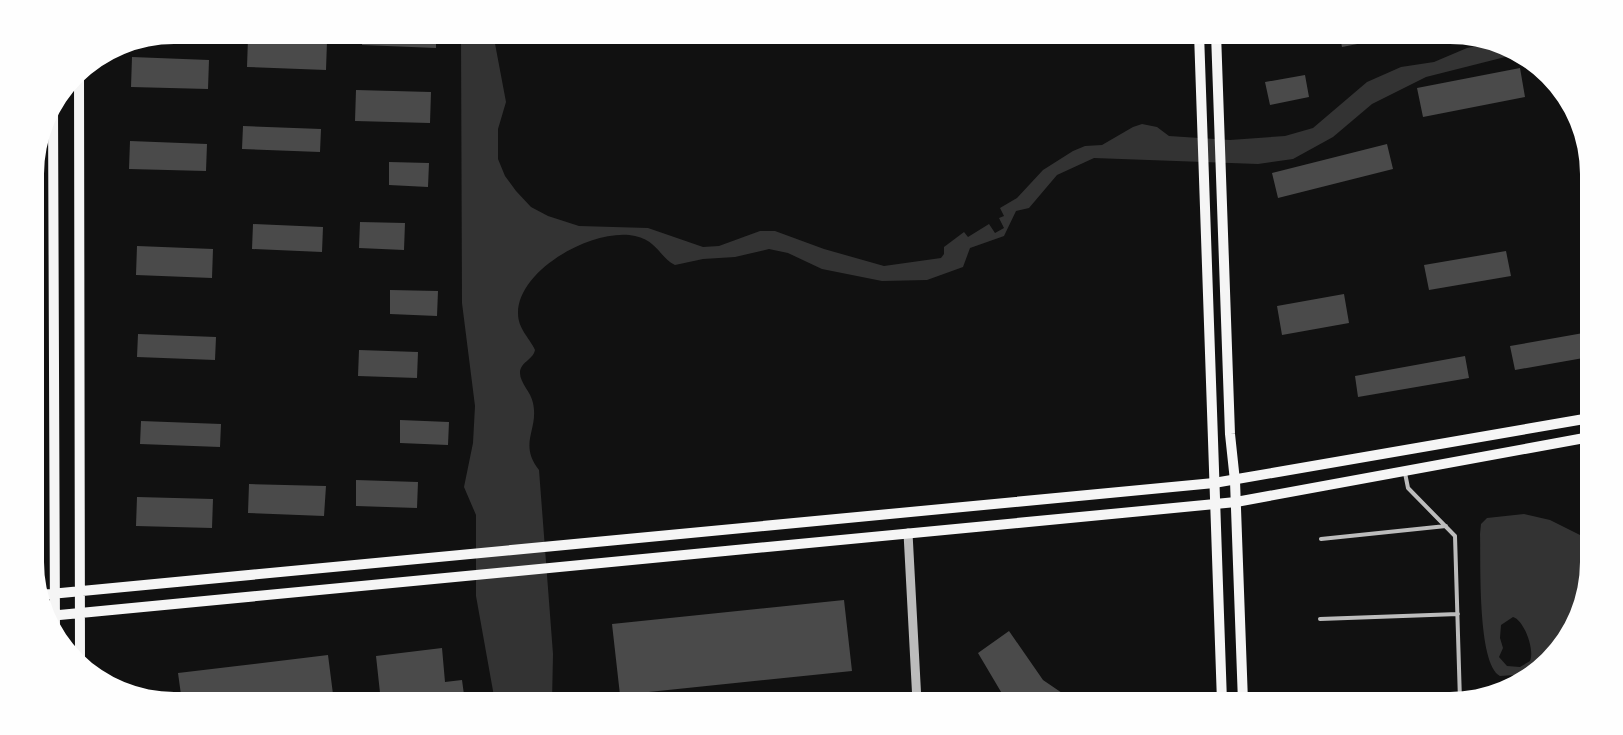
<svg xmlns="http://www.w3.org/2000/svg" width="1623" height="735" viewBox="0 0 1623 735" font-family="Cabin,sans-serif">
	<style>
		.water { fill: #333; fill-rule: evenodd }
		.building { fill: #4a4a4a }
		.lines { fill: none; stroke-linecap: round; stroke-linejoin: round }
		.service { stroke: #bcbcbc; stroke-width: 4 }
		.tertiary { stroke: #bcbcbc; stroke-width: 9 }
		.secondary { stroke: #f5f5f5; stroke-width: 10 }
		.primary { stroke: #f5f5f5; stroke-width: 10 }
	</style>
	<rect width="100%" height="100%" fill="#111"/>
	<path class="water" d="M461 33H493L506 102 498 129V159L505 176 516 191 531 207 548 216 579 226 648 228 703 247 719 246 760 231H775L824 249 884 266 941 258 944 254V247L964 232 968 237 989 224 995 233 1004 228 999 218 1004 216 1000 208 1017 198 1043 170 1073 151 1085 146 1102 145 1133 127 1142 124 1157 127 1169 136 1230 140 1285 136 1313 128 1367 82 1401 67 1434 62 1467 48 1497 42 1504 44 1517 54 1426 77 1372 104 1333 137 1293 159 1258 164 1094 158 1057 175 1029 208 1016 211 1004 236 970 248 963 267 927 280 882 281 822 269 788 253 769 249 735 257 703 259 675 265C659 257 658 241 635 236 595 227 518 269 518 313 518 329 529 337 535 350 533 360 520 362 520 373 520 383 531 392 533 403 539 430 518 443 539 470L553 654 552 702H495L476 596V515L464 487 473 443 475 406 462 303Z
		M1524 514 1550 520 1590 540V562L1579 616 1531 674 1500 676C1477 664 1481 561 1480 534L1481 524 1487 518ZM1513 617C1524 620 1535 650 1530 661L1520 667 1507 666 1499 657 1503 648 1500 638 1501 625Z"/>
	<path class="building" d="M363 33H436V48L362 45Z
		M1264 33H1302V34L1266 41Z
		M1339 33H1409V34L1342 47Z
		M248 38 327 41 326 70 247 67Z
		M132 57 209 60 208 89 131 87Z
		M1520 68 1525 97 1423 117 1417 88Z
		M1305 75 1309 97 1270 105 1265 82Z
		M356 90 431 92 430 123 355 121Z
		M243 126 321 129 320 152 242 149Z
		M130 141 207 144 206 171 129 169Z
		M1387 144 1393 169 1278 198 1272 173Z
		M389 162 429 163 428 187 389 185Z
		M360 222 405 223 404 250 359 248Z
		M253 224 323 227 322 252 252 249Z
		M137 246 213 249 212 278 136 275Z
		M1506 251 1511 276 1429 290 1424 265Z
		M390 290 438 291 437 316 390 314Z
		M1344 294 1349 323 1282 335 1277 306Z
		M1589 332V357L1515 370 1510 346Z
		M138 334 216 337 215 360 137 357Z
		M359 350 418 352 417 378 358 376Z
		M1465 356 1469 378 1358 397 1355 376Z
		M400 420 449 422 448 445 400 443Z
		M141 421 221 424 220 447 140 444Z
		M356 480 418 482 417 508 356 506Z
		M249 484 326 486 324 516 248 513Z
		M137 497 213 499 212 528 136 526Z
		M844 600 852 671 620 695 612 624Z
		M1009 631 1043 680 1065 695 1083 702H1007L978 653Z
		M442 648 445 682 462 680 465 702H381L376 656Z
		M328 655 334 702H182L178 673Z"/>
	<g class="lines">
		<path class="service" d="M1405 473 1408 488 1455 536 1460 701
			M1321 539 1446 526
			M1320 619 1458 614"/>
		<path class="tertiary" d="M908 533 917 702"/>
		<path class="secondary" d="M1199 33 1222 702
			M1216 33 1230 434 1235 481 1243 702"/>
		<path class="primary" d="M79 70 80 661
			M53 104 55 631
			M40 595 1214 483 1590 418
			M49 616 1236 502 1590 437"/>
	</g>
	<path d="M0 0H1623V735H0ZM174 44H1450A130 130 0 0 1 1580 174V562A130 130 0 0 1 1450 692H174A130 130 0 0 1 44 562V174A130 130 0 0 1 174 44Z" fill="#fefefe" fill-rule="evenodd"/>
</svg>
